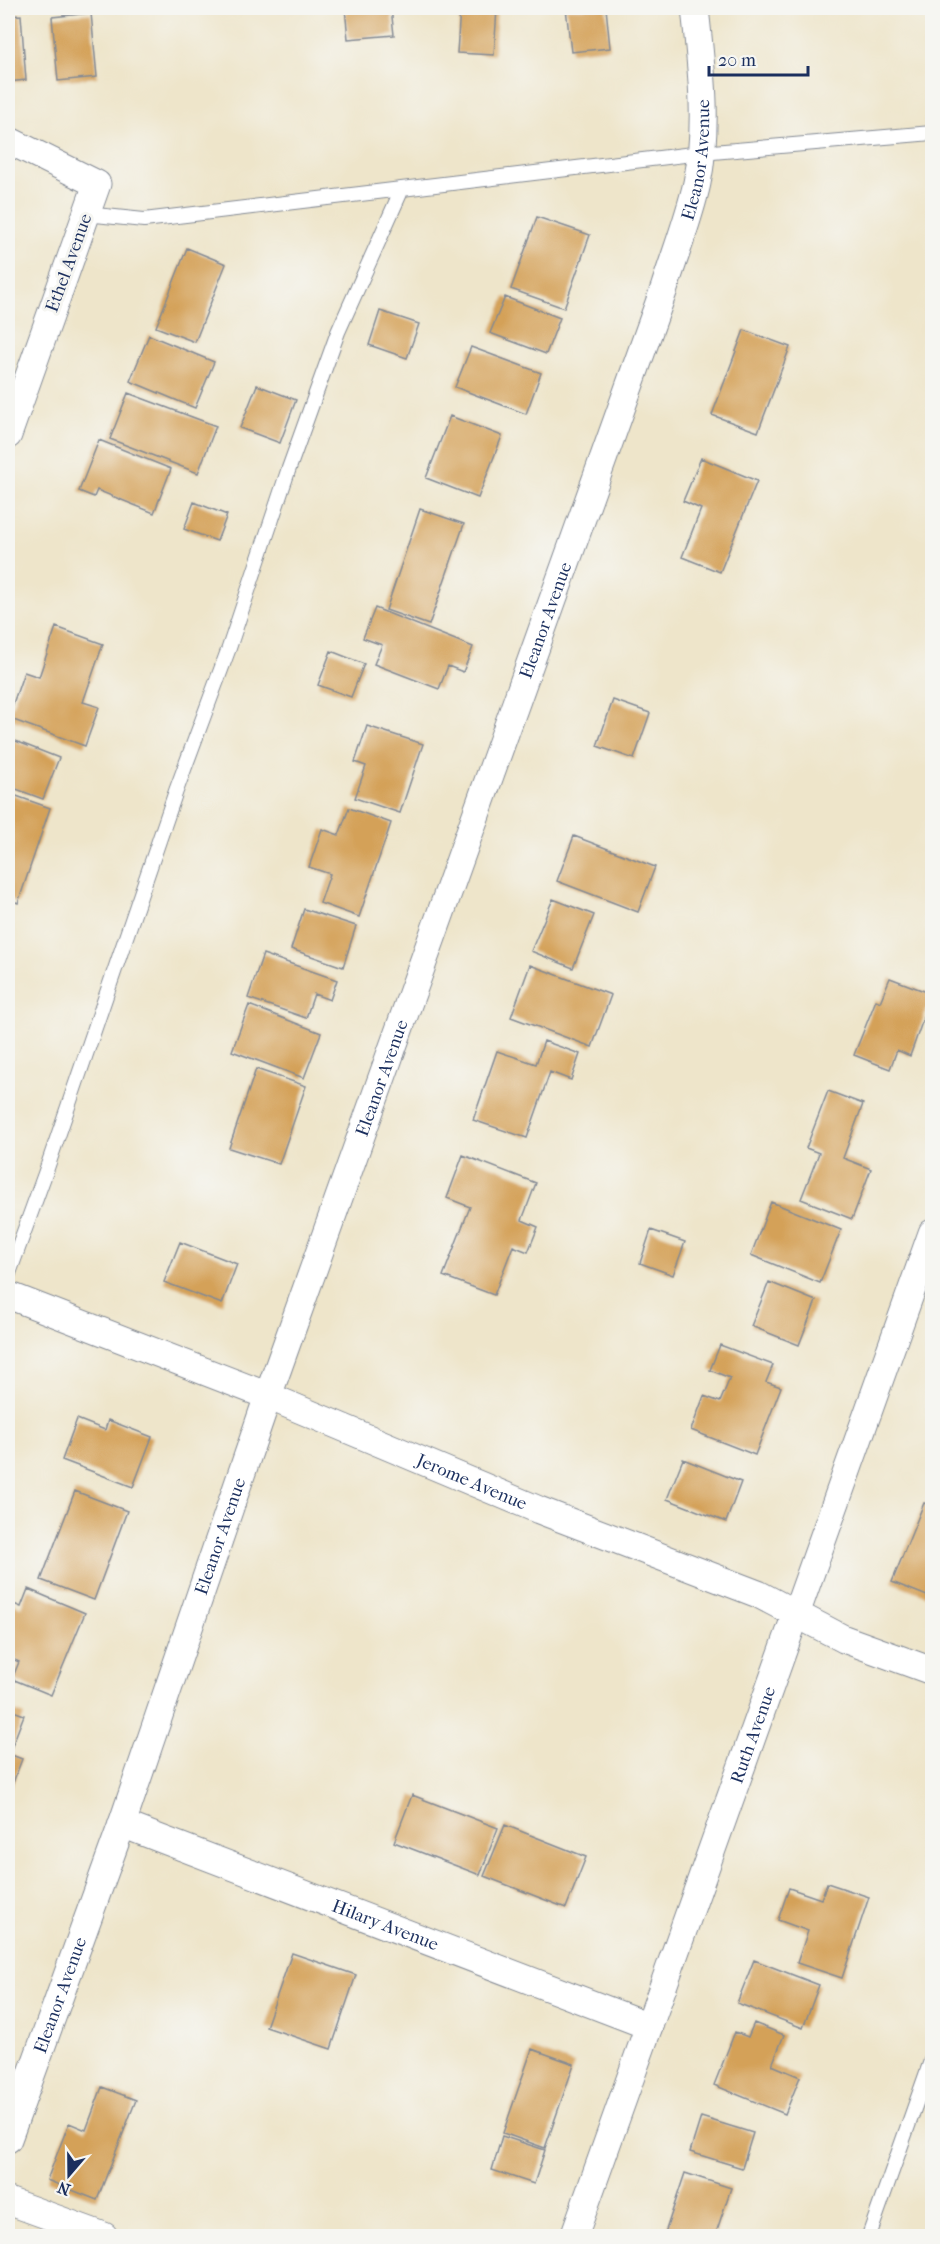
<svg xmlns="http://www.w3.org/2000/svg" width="940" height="2244" viewBox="0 0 940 2244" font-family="'IM FELL French Canon',serif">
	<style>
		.building { fill: #d4a159 }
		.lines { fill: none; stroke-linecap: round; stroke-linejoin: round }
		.service-casing { stroke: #848a94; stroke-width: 16 }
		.minor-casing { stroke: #848a94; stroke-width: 29 }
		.service { stroke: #fff; stroke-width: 14 }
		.minor { stroke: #fff; stroke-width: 27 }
		.labels { text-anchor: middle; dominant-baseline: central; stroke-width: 6; stroke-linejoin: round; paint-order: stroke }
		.street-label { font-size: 18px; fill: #1b2f5e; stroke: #f6f6f2 }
	</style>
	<rect width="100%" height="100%" fill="#f6f6f2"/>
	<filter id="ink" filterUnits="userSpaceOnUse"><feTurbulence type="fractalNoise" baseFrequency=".0167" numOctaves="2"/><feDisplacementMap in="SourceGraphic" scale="12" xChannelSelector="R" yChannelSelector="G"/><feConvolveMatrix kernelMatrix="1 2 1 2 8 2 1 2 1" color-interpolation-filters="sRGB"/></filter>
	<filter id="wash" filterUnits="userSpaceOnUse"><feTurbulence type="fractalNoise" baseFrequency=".008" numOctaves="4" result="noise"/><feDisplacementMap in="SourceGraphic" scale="24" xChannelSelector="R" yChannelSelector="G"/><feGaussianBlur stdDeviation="1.35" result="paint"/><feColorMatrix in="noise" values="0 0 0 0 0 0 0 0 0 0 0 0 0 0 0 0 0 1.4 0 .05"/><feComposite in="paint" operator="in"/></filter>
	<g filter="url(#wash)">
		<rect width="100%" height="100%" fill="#eee5ca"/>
		<g id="blocks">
			<path class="building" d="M345 8H391L394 35 348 39Z
				M460 8H497L494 55 457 53Z
				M566 8H606L610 48 571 52Z
				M91 13 97 77 58 81 52 17Z
				M21 15 26 80 8 82V16Z
				M537 217 590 235 564 308 511 289Z
				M187 248 226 264 195 342 156 327Z
				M505 297 560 318 546 354 490 333Z
				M380 311 419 324 407 358 369 345Z
				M744 330 790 347 758 432 712 415Z
				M149 335 214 362 195 408 130 381Z
				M471 347 541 373 526 414 455 387Z
				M257 385 296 400 280 443 240 428Z
				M128 393 216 426 198 473 110 439Z
				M450 416 502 436 478 498 426 478Z
				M99 440 171 469 154 513 97 490 94 497 79 491Z
				M701 458 757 481 720 572 682 557 701 509 683 501Z
				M194 502 227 515 217 541 184 529Z
				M420 509 464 524 429 625 386 610Z
				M375 608 473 647 463 672 448 666 439 689 374 664 382 645 363 638Z
				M56 627 103 644 83 702 99 707 85 746 8 718 24 672 39 677Z
				M331 651 364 664 351 697 318 685Z
				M613 700 650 713 634 759 597 746Z
				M367 726 423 744 400 813 355 798 366 766 355 762Z
				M8 738 59 758 43 799 8 786Z
				M8 793 50 808 18 903 8 899Z
				M349 808 391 823 359 917 320 903 330 874 309 867 322 829 339 835Z
				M574 836 655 867 638 912 557 881Z
				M553 899 594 915 573 968 531 951Z
				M304 909 356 926 343 967 291 949Z
				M263 954 337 980 330 1000 314 994 306 1018 248 998Z
				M530 965 611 995 592 1047 511 1017Z
				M890 978 932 994 910 1056 897 1050 890 1069 854 1055 876 1000 880 1002Z
				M249 1005 321 1033 304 1078 232 1051Z
				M544 1041 580 1054 571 1080 550 1072 527 1138 473 1120 497 1051 536 1064Z
				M256 1069 306 1086 279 1164 229 1148Z
				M828 1091 863 1104 843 1158 871 1169 852 1219 801 1199 819 1153 806 1148Z
				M463 1155 536 1183 522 1220 538 1227 528 1252 513 1246 494 1295 443 1276 470 1207 447 1198Z
				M771 1202 841 1230 820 1283 751 1255Z
				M651 1230 685 1242 673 1275 640 1263Z
				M180 1242 237 1264 222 1304 164 1282Z
				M769 1282 816 1301 799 1345 751 1326Z
				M720 1345 773 1365 766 1382 781 1387 755 1455 691 1430 704 1396 720 1402 730 1378 710 1370Z
				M77 1419 105 1430 108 1420 152 1437 133 1487 62 1460Z
				M683 1459 741 1482 726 1522 667 1499Z
				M75 1491 127 1511 94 1600 41 1580Z
				M924 1503 932 1506V1598L892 1582Z
				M28 1589 85 1613 51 1695 12 1679 19 1662 8 1657V1645L11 1638 8 1636V1607L9 1602 21 1607Z
				M8 1709 24 1715 9 1754 22 1759 8 1796Z
				M412 1795 498 1828 480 1875 394 1842Z
				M505 1825 586 1857 566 1908 484 1876Z
				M827 1883 869 1897 842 1978 797 1963 808 1931 778 1920 789 1888 821 1899Z
				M292 1953 356 1975 331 2049 266 2027Z
				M754 1960 819 1985 803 2028 737 2003Z
				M754 2023 784 2035 772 2065 800 2077 785 2114 714 2085 735 2032 748 2037Z
				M532 2049 574 2064 545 2148 503 2133Z
				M102 2087 136 2100 97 2200 47 2180 69 2123 86 2130Z
				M701 2117 753 2133 742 2168 690 2152Z
				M502 2136 545 2150 534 2184 492 2170Z
				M685 2173 731 2188 715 2236H664Z"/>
		</g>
	</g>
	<g filter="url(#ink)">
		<use href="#blocks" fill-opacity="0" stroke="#848a94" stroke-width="1.5"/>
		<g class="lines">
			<defs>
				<path id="service" d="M86 214 144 220 701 153 932 133
					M8 1276 46 1171 176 791 229 648 288 471 338 332 402 189
					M869 2236 932 2058"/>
				<g id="minor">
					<path d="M8 140 97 184 8 435"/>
					<path id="s1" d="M8 1295 268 1396 539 1510 758 1594 844 1639 932 1671"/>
					<path id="s2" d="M122 1824 649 2026"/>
					<path id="s3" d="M8 2139 122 1824 268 1396 664 289C675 254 689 219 697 183 709 124 701 66 695 8"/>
					<path d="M8 2201 104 2236"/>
					<path id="s4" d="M574 2236 932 1233"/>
				</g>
			</defs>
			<use href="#service" class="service-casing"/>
			<use href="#minor" class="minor-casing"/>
			<use href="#service" class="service"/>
			<use href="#minor" class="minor"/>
		</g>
	</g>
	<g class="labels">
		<g class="street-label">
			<text stroke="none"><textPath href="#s3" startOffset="2097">Eleanor Avenue</textPath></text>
			<text transform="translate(69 263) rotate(-70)">Ethel Avenue</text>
			<text stroke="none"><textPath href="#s3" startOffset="1611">Eleanor Avenue</textPath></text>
			<text stroke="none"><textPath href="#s3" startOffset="1125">Eleanor Avenue</textPath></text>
			<text stroke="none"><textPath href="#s1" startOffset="500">Jerome Avenue</textPath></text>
			<text stroke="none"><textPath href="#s3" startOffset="639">Eleanor Avenue</textPath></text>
			<text stroke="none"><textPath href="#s4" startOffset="532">Ruth Avenue</textPath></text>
			<text stroke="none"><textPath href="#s2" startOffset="282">Hilary Avenue</textPath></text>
			<text stroke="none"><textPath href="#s3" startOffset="153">Eleanor Avenue</textPath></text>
		</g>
	</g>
	<rect width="940" height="2244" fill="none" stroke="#f6f6f2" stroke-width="30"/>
	<g transform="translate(69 2175) rotate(200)" stroke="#f6f6f2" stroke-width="4.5" paint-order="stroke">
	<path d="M0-4.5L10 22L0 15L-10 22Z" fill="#1b2f5e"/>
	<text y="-9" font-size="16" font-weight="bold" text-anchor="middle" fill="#1b2f5e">N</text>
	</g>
	<path d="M709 66v9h99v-9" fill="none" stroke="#1b2f5e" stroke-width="3"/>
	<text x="718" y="66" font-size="18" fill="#1b2f5e" stroke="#f6f6f2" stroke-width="4.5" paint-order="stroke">20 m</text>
</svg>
